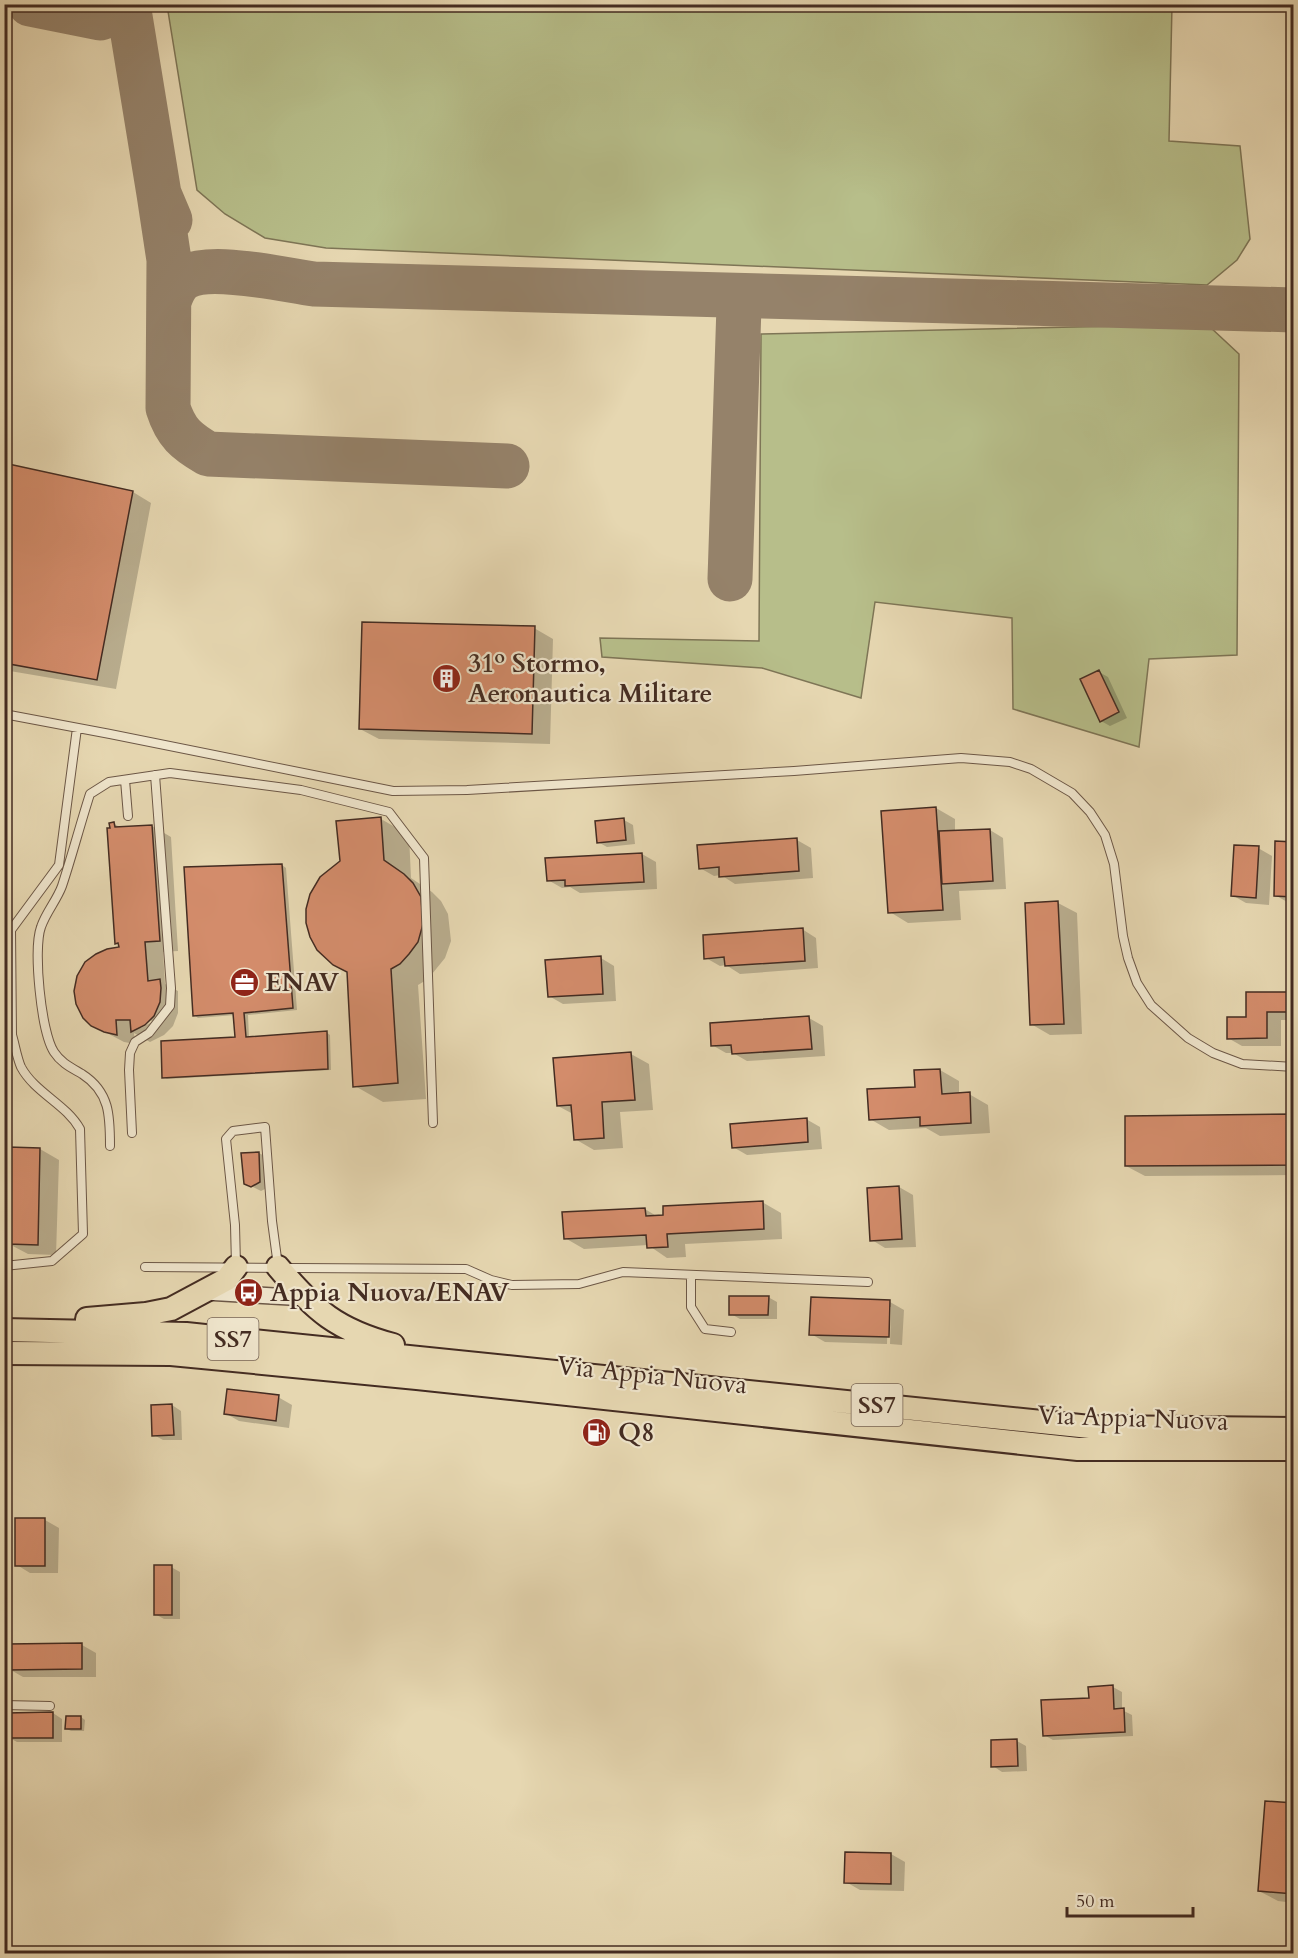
<svg xmlns="http://www.w3.org/2000/svg" width="1298" height="1958" viewBox="0 0 1298 1958" font-family="Cardo,serif">
	<style>
		.grass { fill: #b7be8a; stroke: #7e7556; stroke-width: 1.5 }
		.shadow { fill: #0003; fill-rule: evenodd }
		.lines { fill: none; stroke-linecap: round; stroke-linejoin: round }
		.taxiway { stroke: #95826a; stroke-width: 45 }
		.building { fill: #d38c6b; stroke: #442c22; stroke-width: 1.5 }
		.lane-casing { stroke: #6c5746; stroke-width: 10 }
		.street-casing { stroke: #6c5746; stroke-width: 18 }
		.primary-casing { stroke: #442c22; stroke-width: 26 }
		.lane { stroke: #efe5cc; stroke-width: 8 }
		.street { stroke: #efe5cc; stroke-width: 15 }
		.primary { stroke: #e6d7b1; stroke-width: 22 }
		.labels { text-anchor: middle; dominant-baseline: central; stroke-width: 4.5; stroke-linejoin: round; paint-order: stroke }
		.shield { fill: #efe5cc; stroke: #776455; stroke-width: 1.5 }
		.shield-label { font-size: 24px; font-weight: bold; fill: #442c22 }
		.poi-label { font-size: 26px; font-weight: bold; fill: #442c22; stroke: #efe5cc; text-anchor: start }
		.street-label { font-size: 26px; fill: #442c22; stroke: #efe5cc }
	</style>
	<rect width="100%" height="100%" fill="#e6d7b1"/>
	<filter id="stains"><feTurbulence type="fractalNoise" baseFrequency=".00333" numOctaves="4"/><feColorMatrix values="0 0 0 0 .2 0 0 0 0 .09 0 0 0 0 .02 0 0 0 .5 -.17"/></filter>
	<radialGradient id="worn" r=".72"><stop offset=".6" stop-color="#630" stop-opacity="0"/><stop offset="1" stop-color="#630" stop-opacity=".3"/></radialGradient>
	<path class="grass" d="M167 5H1172L1169 141 1240 146 1250 239 1237 260 1207 285 326 248 265 238 225 214 197 190Z
		M1168 325 1210 327 1239 354 1237 655 1149 659 1139 747 1013 709 1012 618 875 602 861 698 762 668 602 657 600 638 759 641 761 334Z"/>
	<path class="shadow" d="M4 465 133 492 151 503 116 689 4 670Z
		M534 628 553 639 550 744 379 739 360 729Z
		M1099 672 1108 677 1127 718 1110 726 1101 721Z
		M936 808 955 819V832L990 830 1003 838 1006 889 959 891 961 920 908 923 890 912Z
		M381 819 409 835 411 878 432 892 441 901 448 914 451 941 445 958 428 979 418 985 426 1099 383 1102 355 1086 342 862Z
		M624 820 633 825 635 844 607 847 598 842Z
		M114 824 122 828 152 826 171 837 178 951 163 952 165 984 178 991V1013L173 1026 164 1035 150 1042 134 1033 135 1044 124 1042 92 1025 120 949V945L116 943ZM151 1020 152 1022 141 1028 139 1026Z
		M797 840 811 848 813 878 735 884 721 875 714 876 700 868Z
		M1294 843V903H1289L1275 895Z
		M1258 848 1272 856 1269 905 1246 903 1232 895Z
		M642 854 656 862 657 889 580 893 570 887 562 888 548 880Z
		M282 865 286 868 297 1010 248 1015 249 1038 326 1032 330 1035 331 1070 167 1079 163 1077 236 1038 235 1015 198 1018 194 1015Z
		M1058 903 1077 913 1082 1034 1050 1035 1031 1024Z
		M802 929 816 938 818 968 740 974 726 965 720 966 706 958Z
		M601 958 614 966 616 1001 563 1004 549 996Z
		M1294 993V1020H1281V1046H1242L1228 1038 1247 1018Z
		M809 1018 823 1026 825 1056 747 1061 733 1053H726L712 1045Z
		M631 1054 649 1064 653 1110 620 1112 623 1148 594 1150 575 1139 573 1114 558 1106Z
		M940 1070 959 1081V1094H969L988 1105 990 1133 940 1136 926 1128 889 1130 870 1119Z
		M1294 1116V1175L1145 1176 1126 1166Z
		M806 1119 820 1127 822 1149 747 1155 733 1147Z
		M40 1149 59 1160 56 1255 28 1254 9 1244 11 1180H4V1153Z
		M259 1153 268 1158 269 1187 261 1191 245 1183Z
		M899 1187 913 1195 916 1247 885 1248 872 1240 869 1189Z
		M762 1202 781 1213 782 1239 685 1244 686 1257 667 1258 648 1245 584 1249 565 1238 645 1209 658 1217Z
		M768 1297 777 1302V1319H740L731 1314Z
		M890 1302 904 1310 902 1345 890 1344 891 1307H888L887 1344 825 1342 811 1334Z
		M278 1397 292 1405 289 1428 239 1421 225 1413Z
		M172 1405 181 1411 182 1440H163L154 1435Z
		M45 1520 59 1528 58 1573H30L17 1565Z
		M171 1567 180 1572V1619H164L155 1614Z
		M82 1645 96 1653V1677H23L9 1669Z
		M1113 1687 1122 1692V1710L1132 1715 1133 1736 1053 1740 1044 1735 1090 1699Z
		M53 1713 62 1719V1742H17L8 1737Z
		M81 1717 85 1720 84 1731H71L67 1729Z
		M1017 1741 1026 1746 1027 1771 1002 1772 993 1766Z
		M1294 1805V1903L1278 1901 1259 1891Z
		M891 1854 905 1862 904 1891 860 1890 846 1882Z"/>
	<g class="lines">
		<path class="taxiway" d="M30 4 100 18 114 13 122 4
			M128 4 159 194 170 220
			M159 194 169 260 168 408C176 433 186 441 208 454L507 466
			M169 301C172 293 176 283 184 278 209 262 284 280 314 284L1294 310
			M730 579 739 306 753 297"/>
	</g>
	<path class="building" d="M4 463 133 491 97 680 4 663Z
		M362 622 535 626 532 734 359 729Z
		M1099 670 1119 712 1100 722 1080 679Z
		M936 807 943 910 888 913 881 811Z
		M381 817 384 860 404 874 413 883 421 897 423 924 418 942 409 954 400 964 391 969 398 1083 353 1087 347 972 333 965 317 950 310 937 306 923V909L310 894 320 877 340 861 336 821Z
		M624 818 626 840 597 843 595 821Z
		M114 822 115 827 152 825 160 941 145 942 148 981 160 979 161 988 160 1002 154 1016 145 1025 131 1032 130 1020H116L117 1035 104 1032 91 1026 83 1018 76 1004 74 991 77 976 85 962 96 954 107 949 119 947 118 943 115 944 107 828H110L109 823Z
		M990 829 993 881 942 884 939 831Z
		M797 838 799 871 719 877V867L699 869 697 845Z
		M1275 841 1294 842V897L1274 896Z
		M1234 845 1259 846 1256 898 1231 896Z
		M642 853 644 882 565 886V880L547 881 545 858Z
		M282 864 293 1008 244 1013 246 1037 327 1031 328 1069 162 1078 161 1041 235 1037 233 1013 193 1016 184 867Z
		M1058 901 1064 1024 1030 1025 1025 903Z
		M803 928 805 961 725 966 724 957 704 959 703 935Z
		M601 956 603 994 548 997 545 960Z
		M1246 992H1294V1012H1267V1038L1227 1039V1017H1246Z
		M809 1016 812 1049 732 1054 731 1045 711 1046 710 1023Z
		M631 1052 635 1100 602 1102 604 1138 574 1140 571 1105 557 1106 553 1058Z
		M940 1069 942 1094 970 1092 971 1123 920 1126V1117L869 1120 867 1089 915 1087 914 1070Z
		M1294 1114V1165L1125 1166V1116Z
		M807 1118 808 1142 732 1148 730 1124Z
		M8 1147 40 1148 38 1245 8 1244 10 1171H4V1151H8Z
		M259 1152 260 1182 251 1187 244 1184 241 1153Z
		M899 1186 902 1239 870 1241 867 1188Z
		M763 1201 764 1229 667 1234 668 1247 647 1248 646 1235 564 1239 562 1212 645 1208 646 1216 663 1215V1206Z
		M729 1296H769L768 1315H729Z
		M811 1297 890 1300 889 1337 809 1335Z
		M227 1389 279 1395 276 1421 224 1414Z
		M172 1404 174 1435 152 1436 151 1405Z
		M15 1518H45V1566H15Z
		M154 1565H172V1615H154Z
		M82 1643V1669L8 1670V1644Z
		M1113 1685 1114 1709 1124 1708 1125 1732 1043 1736 1041 1700 1089 1698 1088 1687Z
		M53 1712V1738H7V1713Z
		M66 1716H81V1729H65Z
		M1017 1739 1018 1766 991 1767V1740Z
		M1265 1801 1294 1803V1894L1258 1891Z
		M845 1852 891 1853V1884L844 1883Z"/>
	<g class="lines">
		<defs>
			<path id="lane" d="M4 714 110 734 393 791 467 790 794 771 961 758 1010 762 1031 769 1072 793 1090 812 1105 835 1114 864 1123 936 1128 958 1137 983 1151 1005 1188 1038 1213 1053 1242 1064 1294 1067
				M125 780 128 816
				M4 1048 12 1035 11 930 59 865 77 728
				M132 1133 129 1070 130 1053 135 1042 149 1033 170 1006 171 988 155 775
				M110 1146C110 1116 110 1092 82 1074 72 1068 61 1063 54 1052 41 1032 33 949 41 927 46 912 57 900 62 886 72 856 80 825 90 794L109 782 170 773 301 790 389 812 424 858 433 1123
				M236 1265 235 1225 226 1139 233 1131 265 1127 272 1221 278 1266
				M4 1266 52 1261 83 1234 80 1129C66 1104 35 1093 21 1067 17 1058 15 1045 12 1035
				M145 1267 466 1269 491 1280 512 1285 579 1284 623 1272 868 1282
				M691 1275V1307L705 1329 731 1332
				M4 1705 50 1706"/>
			<path id="street" d="M205 1292 307 1298"/>
			<path id="primary" d="M278 1267C315 1311 337 1330 393 1345
				M87 1319 146 1314 171 1309 227 1279 236 1267
				M4 1330 186 1334 1090 1427 1294 1429
				M4 1353 171 1354 417 1378 1078 1449H1294"/>
		</defs>
		<use href="#lane" class="lane-casing"/>
		<use href="#street" class="street-casing"/>
		<use href="#primary" class="primary-casing"/>
		<use href="#lane" class="lane"/>
		<use href="#street" class="street"/>
		<use href="#primary" class="primary"/>
	</g>
	<defs>
		<symbol id="building-disc" viewBox="-11 -11 22 22"><circle r="9.5" fill="#8f2418" stroke="#efe5cc"/><path d="M-4-6H4V6H1V3H-1V6H-4ZM-2.5-4.3h1.7v1.8h-1.7ZM.8-4.3h1.7v1.8H.8ZM-2.5-1h1.7V.8h-1.7ZM.8-1h1.7V.8H.8Z" fill="#fff"/></symbol>
		<symbol id="office-disc" viewBox="-11 -11 22 22"><circle r="9.5" fill="#8f2418" stroke="#efe5cc"/><path d="M-6-3h4V-5.5h4V-3h4V5H-6ZM-1-4.5V-3h2v-1.5ZM-6 0V1H6V0Z" fill="#fff"/></symbol>
		<symbol id="bus-disc" viewBox="-11 -11 22 22"><circle r="9.5" fill="#8f2418" stroke="#efe5cc"/><path d="M-5-6H5V4H4V6H2V4H-2V6H-4V4H-5ZM-3.5-4V0h7V-4ZM-3.5 1.2v1.5H-2V1.2ZM2 1.2v1.5H3.5V1.2Z" fill="#fff"/></symbol>
		<symbol id="fuel-disc" viewBox="-11 -11 22 22"><circle r="9.5" fill="#8f2418" stroke="#efe5cc"/><path d="M-5.5-6h7V0h2V4h1.3V-2.5L3-4.5l.8-.8L6-3V5H2.5V1h-1V6h-7ZM-4.2-4.7v3.2H.2V-4.7Z" fill="#fff"/></symbol>
	</defs>
	<g fill-rule="evenodd">
		<use href="#building-disc" x="430" y="662" width="33" height="33"/>
		<use href="#office-disc" x="228" y="966" width="33" height="33"/>
		<use href="#bus-disc" x="232" y="1276" width="33" height="33"/>
		<use href="#fuel-disc" x="580" y="1416" width="33" height="33"/>
	</g>
	<g class="labels">
		<g class="shield">
			<rect x="207.5" y="1318" width="51" height="42" rx="4.5"/>
			<rect x="851.5" y="1384" width="51" height="42" rx="4.5"/>
		</g>
		<g class="shield-label">
			<text x="233" y="1339">SS7</text>
			<text x="877" y="1405">SS7</text>
		</g>
		<g class="poi-label">
			<text x="468" y="663">31º Stormo,<tspan x="468" dy="30">Aeronautica Militare</tspan></text>
			<text x="265" y="982">ENAV</text>
			<text x="270" y="1292">Appia Nuova/ENAV</text>
			<text x="618" y="1432">Q8</text>
		</g>
		<g class="street-label">
			<text transform="translate(652 1375) rotate(6)">Via Appia Nuova</text>
			<text transform="translate(1133 1418) rotate(2)">Via Appia Nuova</text>
		</g>
	</g>
	<rect width="1298" height="1958" fill="none" stroke="#e6d7b1" stroke-width="24"/>
	<rect x="6" y="6" width="1286" height="1946" fill="none" stroke="#442c22" stroke-width="3"/>
	<rect x="12" y="12" width="1274" height="1934" fill="none" stroke="#442c22" stroke-width="1.5"/>
	<path d="M1067 1907v9h126v-9" fill="none" stroke="#442c22" stroke-width="3"/>
	<text x="1076" y="1907" font-size="18" fill="#442c22" stroke="#efe5cc" stroke-width="4.5" paint-order="stroke">50 m</text>
	<rect width="100%" height="100%" filter="url(#stains)"/>
	<rect width="100%" height="100%" fill="url(#worn)"/>
</svg>
